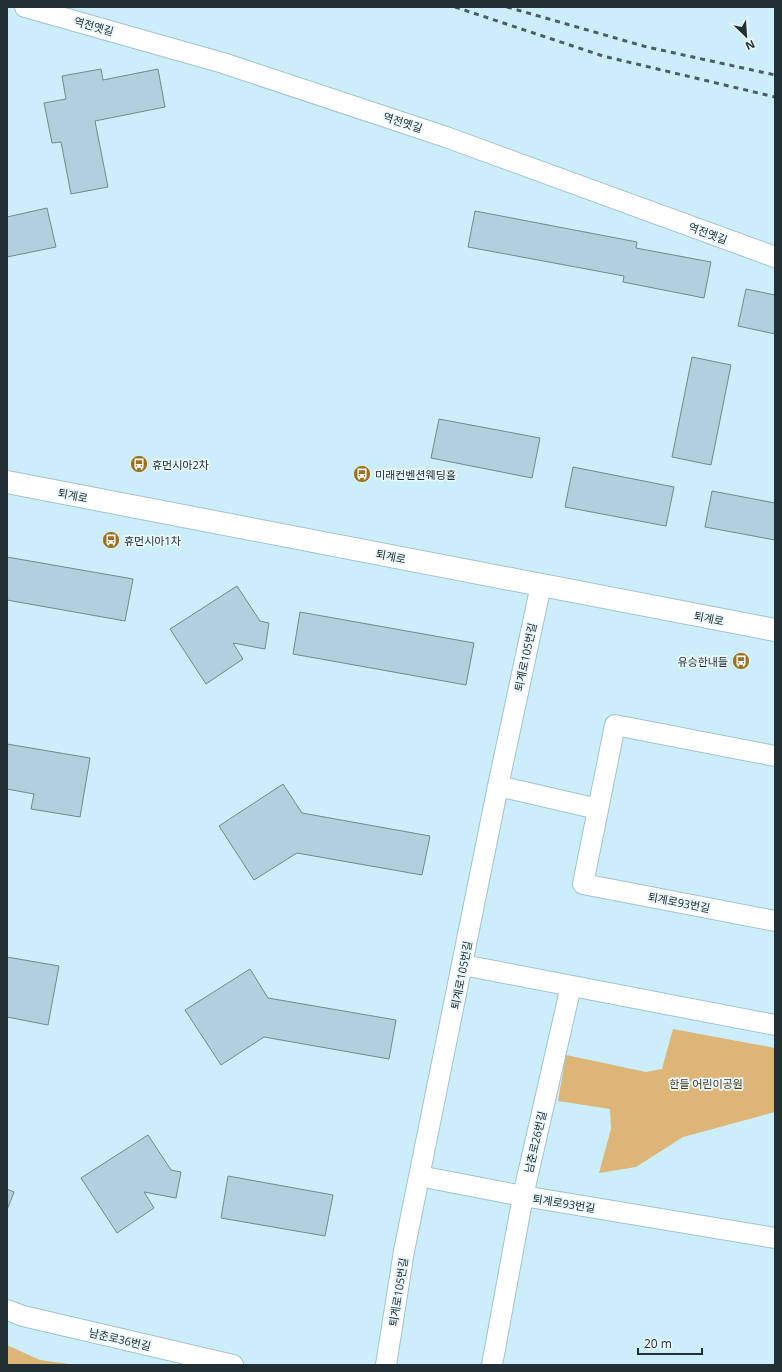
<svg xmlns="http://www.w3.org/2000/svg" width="782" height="1372" viewBox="0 0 782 1372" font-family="'Open Sans','Noto Sans KR',sans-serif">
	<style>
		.green { fill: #ddb576 }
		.building { fill: #afd0dc; stroke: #6b8b95 }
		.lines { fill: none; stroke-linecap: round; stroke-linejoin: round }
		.street-casing { stroke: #a2c3ce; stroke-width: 22 }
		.secondary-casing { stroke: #a2c3ce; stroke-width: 24 }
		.street { stroke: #fff; stroke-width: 20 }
		.secondary { stroke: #fff; stroke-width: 22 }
		.rail { stroke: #4b5d64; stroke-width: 3; stroke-dasharray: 5 5; stroke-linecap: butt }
		.labels { text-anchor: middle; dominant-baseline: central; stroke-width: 3.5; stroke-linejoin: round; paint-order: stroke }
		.street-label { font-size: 11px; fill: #222f34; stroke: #eaf8fc }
		.poi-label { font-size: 11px; fill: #222f34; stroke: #eaf8fc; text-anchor: start }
		.park-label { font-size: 11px; fill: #4c3919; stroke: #eaf8fc }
	</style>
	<rect width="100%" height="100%" fill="#cceefa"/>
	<path class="green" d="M673 1029 775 1048V1112L683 1137 636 1167 599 1173 611 1129 610 1109 558 1101 566 1055 646 1072 662 1069Z
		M7 1345 40 1360 76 1365H7Z"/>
	<path class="building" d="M101 69 103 80 158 69 165 107 95 121 108 187 71 194 61 142 52 143 44 103 66 99 62 76Z
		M47 208 56 247 7 257V217Z
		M475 211 637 242 636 248 711 262 704 298 623 282 624 276 468 247Z
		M746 289 775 295V334L738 326Z
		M692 357 731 365 711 465 672 457Z
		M439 419 540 438 532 478 431 458Z
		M573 467 674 487 666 526 565 507Z
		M712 491 775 503V540L705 527Z
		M7 557 133 579 125 621 7 600Z
		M237 586 260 621 269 623 265 649 233 643 243 659 206 684 170 629Z
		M300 612 474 643 466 685 293 654Z
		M7 744 90 758 80 817 31 809 34 794 7 789Z
		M283 784 302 813 430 836 422 875 297 853 254 880 219 826Z
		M7 957 59 966 48 1025 7 1017Z
		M250 969 268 998 396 1020 389 1059 264 1037 221 1065 185 1010Z
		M148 1135 171 1170 181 1172 176 1198 144 1192 154 1208 117 1233 81 1178Z
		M228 1176 333 1195 325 1236 221 1218Z
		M7 1189 14 1192 7 1210Z"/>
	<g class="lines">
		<defs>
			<path id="street" d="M25 7 223 63 446 137 775 257
				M775 756 615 725 583 884 775 921
				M498 786 598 809
				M463 965 775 1025
				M419 1176 523 1196 775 1238
				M7 1310 23 1316 233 1365
				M386 1365 404 1251 498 786 541 585
				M492 1365 523 1196 571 986"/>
			<path id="secondary" d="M7 482 775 630"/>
		</defs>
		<use href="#street" class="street-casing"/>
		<use href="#secondary" class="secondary-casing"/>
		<use href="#street" class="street"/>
		<use href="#secondary" class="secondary"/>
		<path class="rail" d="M455 7 603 56 775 97
			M507 7 647 47 775 75"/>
	</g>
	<defs>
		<symbol id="bus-disc" viewBox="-11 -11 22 22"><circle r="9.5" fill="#9c7120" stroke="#eaf8fc"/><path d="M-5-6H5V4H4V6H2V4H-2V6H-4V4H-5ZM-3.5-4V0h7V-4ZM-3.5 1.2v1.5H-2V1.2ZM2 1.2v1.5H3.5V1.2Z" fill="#fff"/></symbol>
	</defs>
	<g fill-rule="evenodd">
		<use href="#bus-disc" x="129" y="454" width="20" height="20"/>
		<use href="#bus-disc" x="352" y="464" width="20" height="20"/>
		<use href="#bus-disc" x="101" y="530" width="20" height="20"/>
		<use href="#bus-disc" x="731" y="651" width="20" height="20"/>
	</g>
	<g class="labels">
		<g class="street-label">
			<text transform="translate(94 26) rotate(16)">역전옛길</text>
			<text transform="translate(403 122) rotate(18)">역전옛길</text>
			<text transform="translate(708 233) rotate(20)">역전옛길</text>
			<text transform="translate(73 495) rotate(11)">퇴계로</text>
			<text transform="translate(391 556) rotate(11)">퇴계로</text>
			<text transform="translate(709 618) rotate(11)">퇴계로</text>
			<text transform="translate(525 657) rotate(-78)">퇴계로105번길</text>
			<text transform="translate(679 902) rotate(11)">퇴계로93번길</text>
			<text transform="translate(461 975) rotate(-79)">퇴계로105번길</text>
			<text transform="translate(535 1142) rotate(-77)">남춘로26번길</text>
			<text transform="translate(564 1203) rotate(9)">퇴계로93번길</text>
			<text transform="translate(398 1292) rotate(-81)">퇴계로105번길</text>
			<text transform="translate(120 1339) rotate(13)">남춘로36번길</text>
		</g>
		<g class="poi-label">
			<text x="152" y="464">휴먼시아2차</text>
			<text x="375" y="474">미래컨벤션웨딩홀</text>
			<text x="124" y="540">휴먼시아1차</text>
			<text x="728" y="661" text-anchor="end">유승한내들</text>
		</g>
		<g class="park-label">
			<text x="706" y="1083">한들 어린이공원</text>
		</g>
	</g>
	<rect width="782" height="1372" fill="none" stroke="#222f34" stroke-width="16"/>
	<g transform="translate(746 36) rotate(155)" stroke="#eaf8fc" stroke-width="3" paint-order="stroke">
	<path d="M0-3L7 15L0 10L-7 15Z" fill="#222f34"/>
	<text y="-6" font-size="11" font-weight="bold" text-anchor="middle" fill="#222f34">N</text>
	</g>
	<path d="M638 1348v6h64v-6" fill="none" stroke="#222f34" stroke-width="2"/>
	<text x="644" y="1348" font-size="12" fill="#222f34" stroke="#eaf8fc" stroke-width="3" paint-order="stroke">20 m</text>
</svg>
